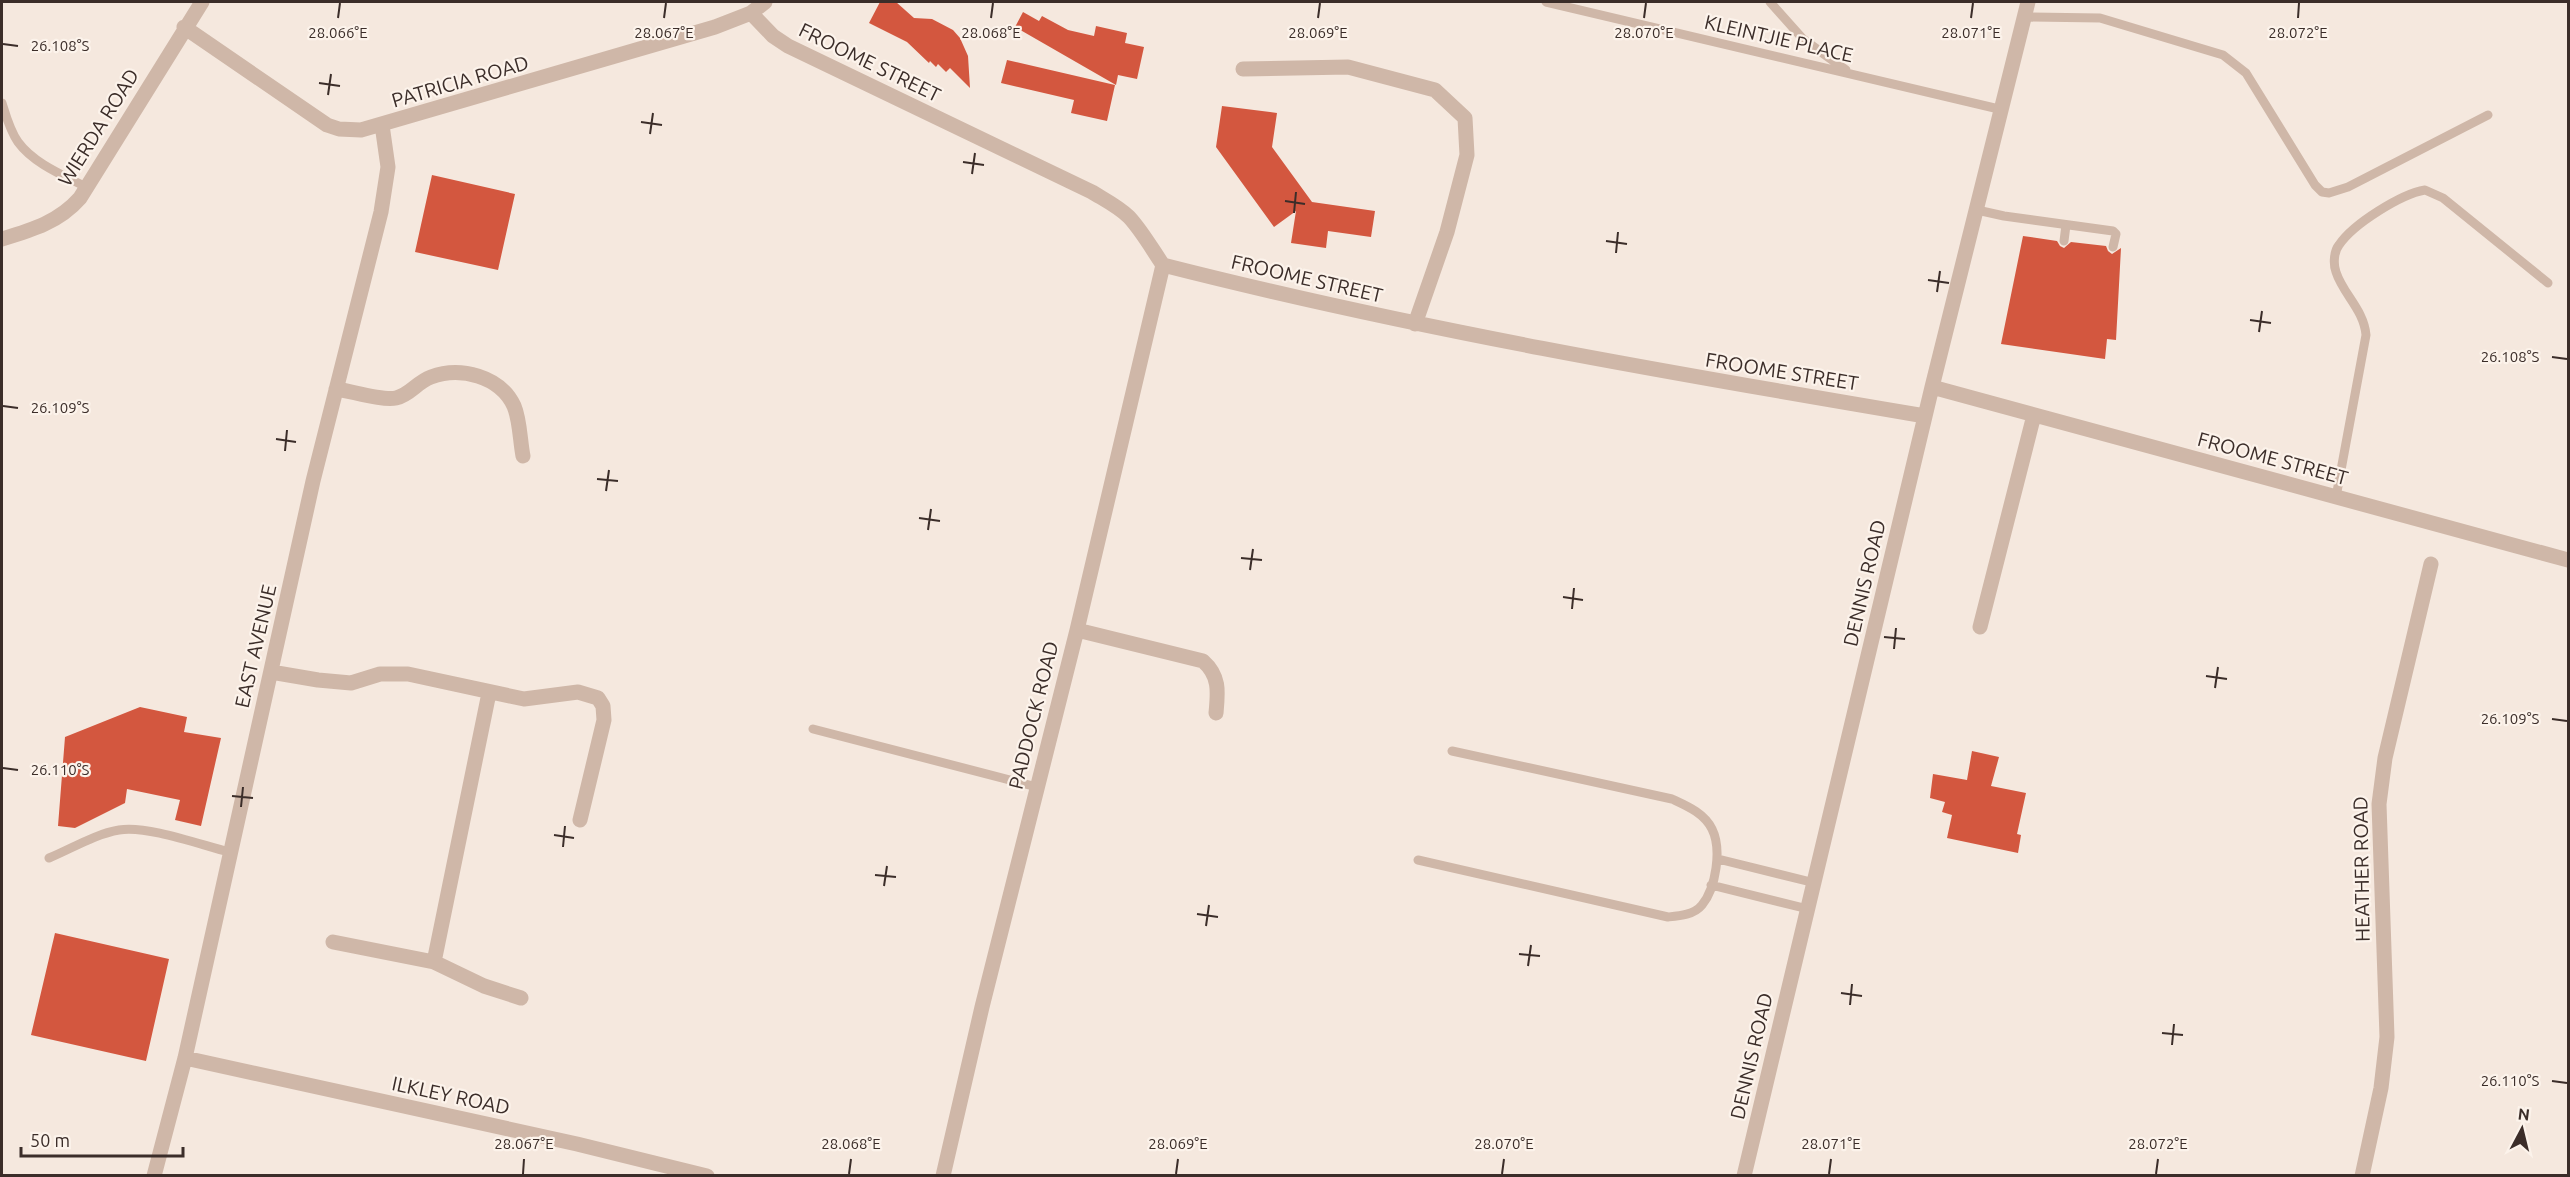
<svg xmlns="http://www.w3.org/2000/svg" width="2570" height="1177" viewBox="0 0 2570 1177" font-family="Ubuntu,sans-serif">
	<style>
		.building { fill: #d3573f }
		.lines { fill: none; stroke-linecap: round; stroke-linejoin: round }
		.lane { stroke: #cfb7a8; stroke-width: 9 }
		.street { stroke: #cfb7a8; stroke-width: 15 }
		.ticks { fill: none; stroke: #3b2d29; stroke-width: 2 }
		.labels { text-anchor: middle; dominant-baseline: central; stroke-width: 4.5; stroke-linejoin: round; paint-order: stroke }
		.street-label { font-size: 20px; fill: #3b2d29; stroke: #fcf3eb }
		.ticks-label { font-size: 15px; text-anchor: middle; fill: #3b2d29; stroke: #fcf3eb; stroke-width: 4.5; stroke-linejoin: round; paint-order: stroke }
	</style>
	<rect width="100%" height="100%" fill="#f5e8de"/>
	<path class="building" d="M880 2H896L914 18 932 19 953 30 960 38 968 56 970 88 950 68 946 72 938 64 936 67 930 61 929 63 907 42 869 23Z
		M1023 12 1039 21 1042 16 1068 30 1094 36 1096 26 1127 33 1125 43 1144 47 1137 79 1118 75 1116 85 1015 27Z
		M1007 60 1115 85 1107 121 1071 113 1074 100 1001 83Z
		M1222 106 1277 113 1272 147 1312 202 1375 211 1371 237 1328 231 1326 248 1291 243 1296 211 1274 227 1216 147Z
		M432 175 515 194 498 270 415 252Z
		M2023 236 2057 241 2060 246 2064 248 2071 242 2106 246 2108 251 2112 254 2121 248 2116 340 2107 339 2105 359 2001 344Z
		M140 707 187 717 184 732 221 738 201 826 175 820 180 800 127 789 125 803 75 828 58 826 65 737Z
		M1972 751 1999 757 1991 786 2026 793 2017 834 2021 835 2018 853 1947 838 1952 815 1942 812 1945 802 1930 798 1933 774 1967 780Z
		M55 933 169 959 146 1061 31 1035Z"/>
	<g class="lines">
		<path class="lane" d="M1546 2 2003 110
			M1770 2 1803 39 1846 70
			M2024 17 2100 18 2223 55 2246 73 2315 185 2322 192 2329 193 2348 187 2488 115
			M2 103C6 116 10 131 18 142 34 164 65 176 88 188
			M1977 210 2004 216 2113 231 2116 234 2113 247
			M2064 241 2066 225
			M2336 497 2366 335C2364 310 2343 294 2336 272 2333 264 2334 251 2339 245 2353 224 2401 194 2425 190L2443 198 2548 283
			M813 729 1037 787
			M49 858C71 849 95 834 119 830 147 825 201 845 229 852
			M1718 859 1815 883
			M1418 860 1668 917C1679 916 1694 915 1702 905 1716 888 1722 849 1712 829 1704 813 1687 806 1672 799L1452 751
			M1711 885 1808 909"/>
		<path class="street" d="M751 13 773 36 788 46 1092 192C1105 200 1119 207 1129 217 1142 231 1152 249 1163 265 1414 329 1670 373 1925 416
			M184 27 327 125 339 129 361 130 715 27 751 13 765 2
			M1243 69 1348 67 1435 90 1465 118 1467 155 1447 232 1415 324
			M2 239C32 230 59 222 80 198L202 2
			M1932 387 2568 560
			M336 389C351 391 383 401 396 398 410 395 417 382 431 377 460 366 500 376 514 406 520 420 520 441 523 456
			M1980 627 2034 415
			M1077 630 1203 661C1220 676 1218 692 1216 713
			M271 672 318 680 351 683 380 674H408L524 699 578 692 598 698 603 706 604 720 580 820
			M333 942 434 962 484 986 521 998
			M434 962 489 693
			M185 1058 577 1144 707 1176
			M154 1176 185 1058 313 481 381 212 388 167 382 125
			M943 1176 982 1007 1077 630 1163 265
			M1744 1176 1932 387 2028 2
			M2362 1176 2381 1088 2387 1037 2379 804 2385 758 2431 564"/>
	</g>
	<path class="ticks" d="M338 18 340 3M664 18 666 3M991 18 993 3M1318 18 1320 3M1644 18 1646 3M1971 18 1973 3M2298 18 2299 3M3 44 18 46M319 83 340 86M328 95 331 74M641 122 662 125M650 134 653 113M963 162 984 165M972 174 975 153M1285 201 1305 204M1294 213 1296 192M1606 241 1627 244M1616 253 1618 232M1928 280 1949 283M1937 292 1940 271M2250 320 2271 323M2259 332 2262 311M2552 357 2567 359M3 406 18 408M276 439 296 442M285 451 287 430M597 479 618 481M606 491 609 470M919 518 940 521M928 530 931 509M1241 558 1262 560M1250 570 1253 549M1563 597 1583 600M1572 609 1574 588M1884 637 1905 639M1894 649 1896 628M2206 676 2227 679M2215 688 2218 667M2552 719 2567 721M3 768 18 770M232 796 253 798M241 807 243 787M554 835 574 838M563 847 565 826M875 875 896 877M884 886 887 866M1197 914 1218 917M1206 926 1209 905M1519 954 1540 956M1528 966 1531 945M1841 993 1862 996M1850 1005 1852 984M2162 1033 2183 1035M2172 1045 2174 1024M2552 1081 2567 1083M523 1174 524 1159M849 1174 851 1159M1176 1174 1178 1159M1502 1174 1504 1159M1829 1174 1831 1159M2156 1174 2158 1159"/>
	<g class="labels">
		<g class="street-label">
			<text transform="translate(1779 38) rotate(13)">KLEINTJIE PLACE</text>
			<text transform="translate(870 62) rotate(26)">FROOME STREET</text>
			<text transform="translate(460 81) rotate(-16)">PATRICIA ROAD</text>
			<text transform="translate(98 127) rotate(-58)">WIERDA ROAD</text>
			<text transform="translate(1307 278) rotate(13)">FROOME STREET</text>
			<text transform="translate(1782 371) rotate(9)">FROOME STREET</text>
			<text transform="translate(2273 458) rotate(15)">FROOME STREET</text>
			<text transform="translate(1864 583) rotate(-77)">DENNIS ROAD</text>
			<text transform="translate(255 646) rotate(-77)">EAST AVENUE</text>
			<text transform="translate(1033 715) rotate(-76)">PADDOCK ROAD</text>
			<text transform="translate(2361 869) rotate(-91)">HEATHER ROAD</text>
			<text transform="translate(1751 1056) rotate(-77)">DENNIS ROAD</text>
			<text transform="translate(451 1095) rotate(12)">ILKLEY ROAD</text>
		</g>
	</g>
	<g class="ticks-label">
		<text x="338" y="38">28.066°E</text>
		<text x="664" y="38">28.067°E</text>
		<text x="991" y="38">28.068°E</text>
		<text x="1318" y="38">28.069°E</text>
		<text x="1644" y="38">28.070°E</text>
		<text x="1971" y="38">28.071°E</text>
		<text x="2298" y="38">28.072°E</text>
		<text x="60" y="51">26.108°S</text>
		<text x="2510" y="362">26.108°S</text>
		<text x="60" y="413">26.109°S</text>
		<text x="2510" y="724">26.109°S</text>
		<text x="60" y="775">26.110°S</text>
		<text x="2510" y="1086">26.110°S</text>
		<text x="524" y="1149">28.067°E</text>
		<text x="851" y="1149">28.068°E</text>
		<text x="1178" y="1149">28.069°E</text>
		<text x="1504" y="1149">28.070°E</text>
		<text x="1831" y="1149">28.071°E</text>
		<text x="2158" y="1149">28.072°E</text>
	</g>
	<rect width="2570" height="1177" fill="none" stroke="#3b2d29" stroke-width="6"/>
	<g transform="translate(2522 1129) rotate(7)" stroke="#fcf3eb" stroke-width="4.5" paint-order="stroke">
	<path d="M0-4.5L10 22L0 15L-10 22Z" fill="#3b2d29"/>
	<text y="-9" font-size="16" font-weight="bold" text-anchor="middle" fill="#3b2d29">N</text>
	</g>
	<path d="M21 1147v9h162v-9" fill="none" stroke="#3b2d29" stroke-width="3"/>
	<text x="30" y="1147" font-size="18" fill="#3b2d29" stroke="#fcf3eb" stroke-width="4.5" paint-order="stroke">50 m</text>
</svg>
